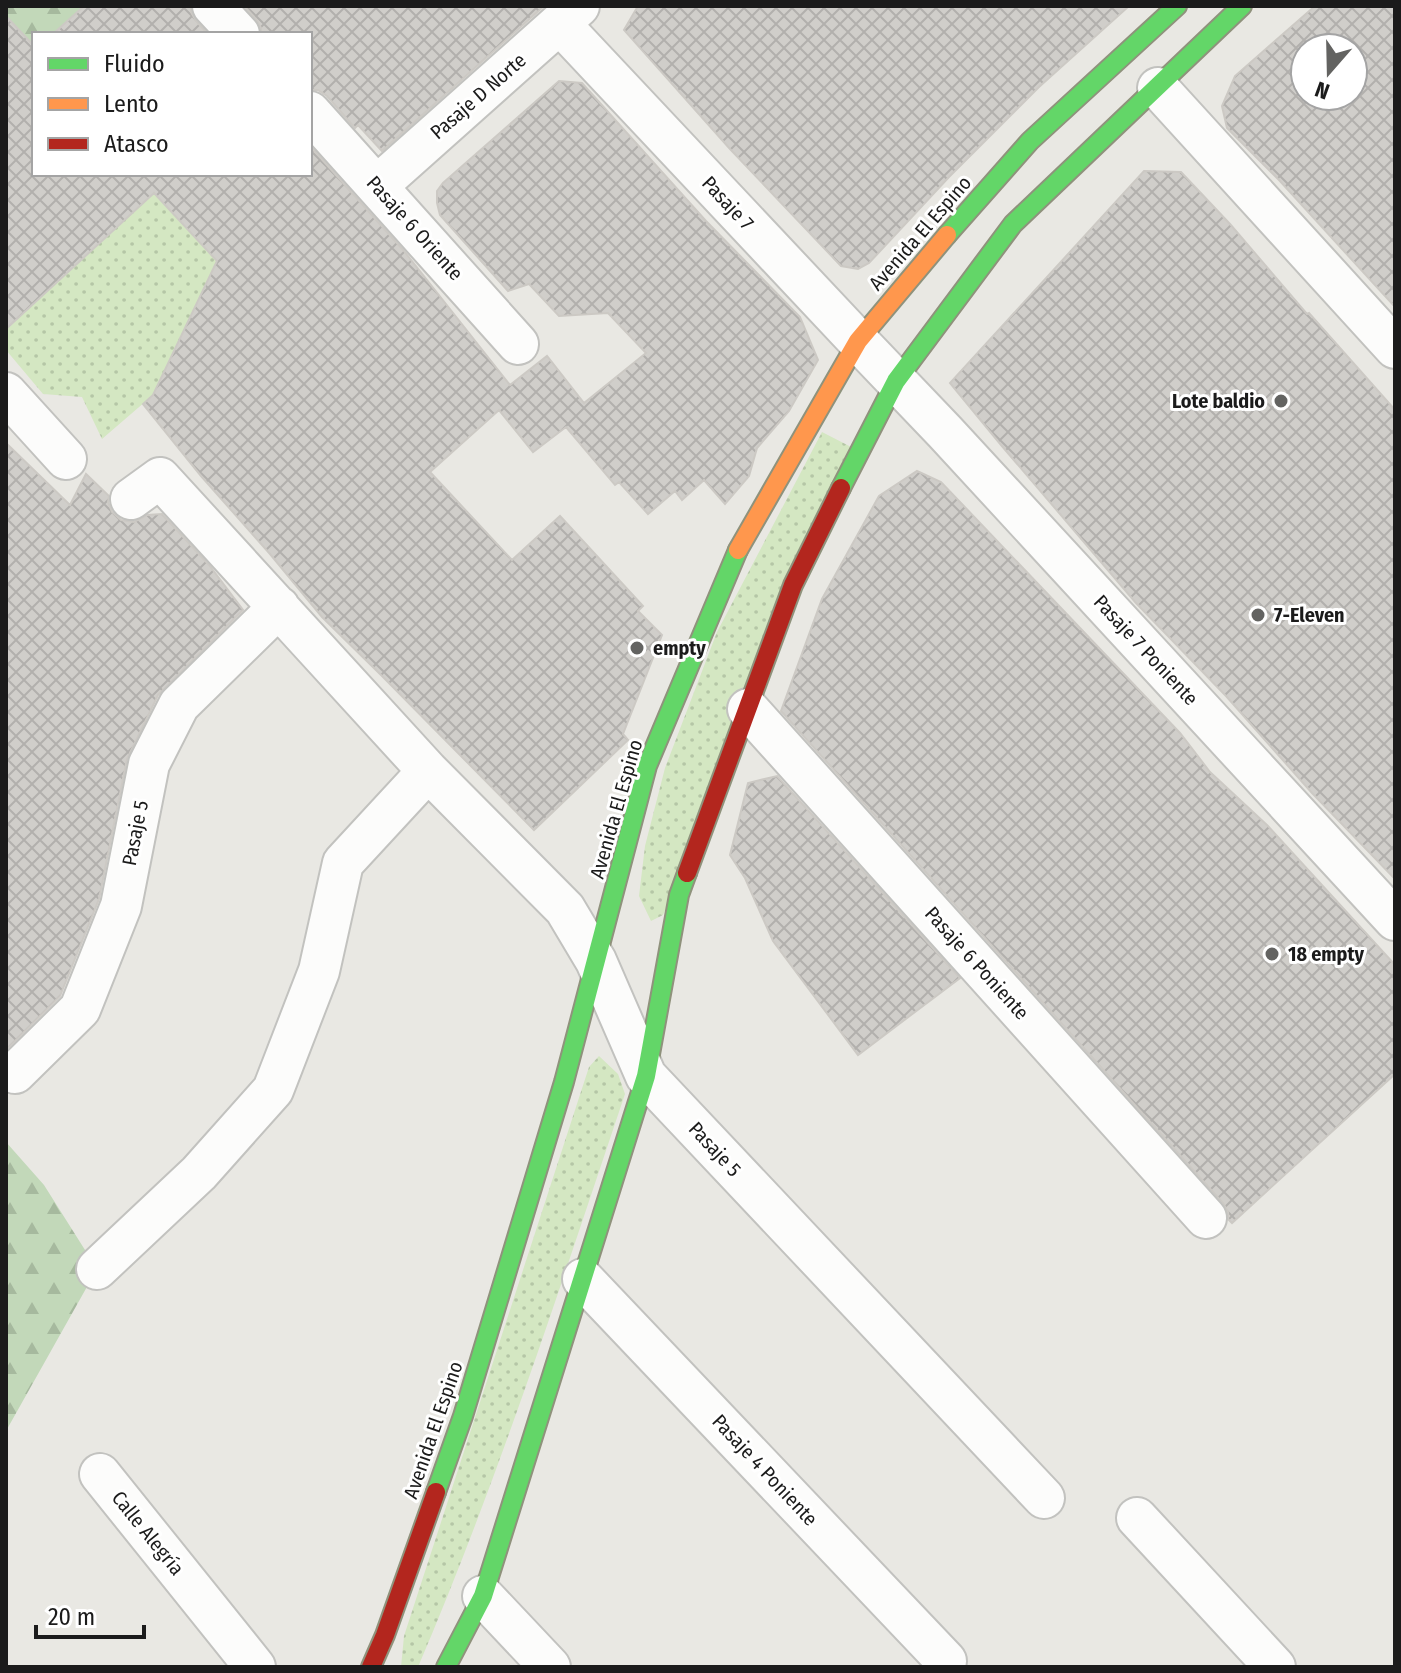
<svg xmlns="http://www.w3.org/2000/svg" width="1401" height="1673" viewBox="0 0 1401 1673" font-family="'Fira Sans Condensed',sans-serif">
	<style>
		.grass { fill: url(#grass-dots) }
		.forest { fill: url(#forest-firs) }
		.building { fill: url(#building-cross-hatch); stroke: #ccc9c4; stroke-width: 2; fill-rule: evenodd }
		.lines { fill: none; stroke-linecap: round; stroke-linejoin: round }
		.street-casing { stroke: #c2c2bf; stroke-width: 44 }
		.fast-casing { stroke: #8f927c; stroke-width: 22 }
		.slow-casing { stroke: #8f927c; stroke-width: 22 }
		.jam-casing { stroke: #8f927c; stroke-width: 22 }
		.street { stroke: #fcfcfb; stroke-width: 40 }
		.fast { stroke: #63d668; stroke-width: 18 }
		.slow { stroke: #ff974d; stroke-width: 18 }
		.jam { stroke: #b3261e; stroke-width: 18 }
		.poi-dot { fill: #636361; stroke: #fff; stroke-width: 3 }
		.labels { text-anchor: middle; dominant-baseline: central; stroke-width: 6; stroke-linejoin: round; paint-order: stroke }
		.street-label { font-size: 20px; fill: #1b1b1b; stroke: #fff }
		.poi-label { font-size: 20px; font-weight: bold; fill: #1b1b1b; stroke: #fff; text-anchor: start }
	</style>
	<defs>
		<pattern id="grass-dots" width="8" height="8" patternUnits="userSpaceOnUse" patternTransform="scale(2)"><rect width="8" height="8" fill="#d4e7c2"/><path d="M2 2h.1M6 6h.1" fill="none" stroke="#b5c6a6" stroke-width="1.8" stroke-linecap="round"/></pattern>
		<pattern id="forest-firs" width="22" height="20" patternUnits="userSpaceOnUse" patternTransform="scale(2)"><rect width="22" height="20" fill="#c2d8b9"/><path d="M5 1l3.5 6h-7zM16 11l3.5 6h-7z" fill="#a6b99e"/></pattern>
		<pattern id="building-cross-hatch" width="8" height="8" patternUnits="userSpaceOnUse" patternTransform="scale(2)"><rect width="8" height="8" fill="#d0ceca"/><path d="M0 0l8 8M0 8l8-8" fill="none" stroke="#b2b0ad"/></pattern>
	</defs>
	<rect width="100%" height="100%" fill="#e9e8e3"/>
	<path class="grass" d="M154 193 217 261 153 395 102 439 82 397 43 394 6 350V329Z
		M822 432 857 450 663 915 651 921 639 896 645 846 665 768 717 632Z
		M599 1056 618 1074 625 1094C560 1287 498 1480 418 1667H401L404 1636 589 1067Z"/>
	<path class="forest" d="M6 6H84L53 34H34V46L6 16Z
		M6 1142 44 1185 97 1269 6 1431Z"/>
	<path class="building" d="M84 6H191V12L196 21 208 34H53Z
		M244 6H544L382 151 358 125 355 128 327 96 318 90H310V34H261V28L256 19Z
		M638 6H1129L1039 87 949 177 869 263 858 269 841 266 730 149 624 30Z
		M1315 6H1395V307L1279 180 1227 128 1222 106 1235 76ZM1305 48H1353V96H1305Z
		M6 16 34 46V174H310V146L404 251 510 385 547 356 584 403 646 353 608 313 559 316 529 284 508 291 440 215 437 203V191L443 183 559 81 582 83 706 221 800 317 818 360 789 411 757 448 749 476 725 504 704 480 682 500 675 491 648 514 619 482 615 485 566 427 533 452 499 410 430 472 512 560 560 516 643 606 638 611 662 635 623 734 628 740 534 830 381 675 322 617 270 554 201 476 143 404 153 395 217 261 154 193 6 329Z
		M1144 171 1181 172 1230 224 1307 314 1309 313 1395 410V879L1312 793 1226 696 1136 603 1001 445 950 383Z
		M6 443 70 505 86 474 109 496 108 502 112 512 121 520 134 522 147 515 162 514 209 565 243 610 158 695 127 759 99 899 60 996 6 1050Z
		M917 471 941 482 1180 733 1210 772 1268 826 1395 965V1074L1232 1223 1228 1219V1212L1223 1203 781 711 822 599 879 496Z
		M777 776 960 978 858 1055 773 941 745 878 730 855 748 783Z"/>
	<g class="lines">
		<defs>
			<path id="street" d="M213 6 239 34
				M560 24 858 341 945 432 1395 920
				M1158 88 1395 348
				M310 112 518 344
				M377 186 579 6
				M6 393 66 459
				M131 499 160 478 428 771
				M748 709 1206 1218
				M15 1073 80 1009 121 906 149 764 179 705 279 607
				M97 1269 199 1173 273 1090 319 971 343 863 428 771 565 909 596 961 646 1076 1044 1498
				M583 1279 946 1661
				M100 1474 255 1667
				M1137 1518 1275 1667
				M483 1596 550 1667"/>
			<path id="fast" d="M947 235 1030 141 1177 6
				M841 488 896 381 1013 224 1242 6
				M436 1492 463 1416 564 1082 647 766 738 550
				M446 1667 483 1596 646 1076 679 895 687 873"/>
			<path id="slow" d="M738 550 858 341 947 235"/>
			<path id="jam" d="M687 873 793 585 841 488
				M371 1667 385 1635 436 1492"/>
		</defs>
		<use href="#street" class="street-casing"/>
		<use href="#fast" class="fast-casing"/>
		<use href="#slow" class="slow-casing"/>
		<use href="#jam" class="jam-casing"/>
		<use href="#street" class="street"/>
		<use href="#fast" class="fast"/>
		<use href="#slow" class="slow"/>
		<use href="#jam" class="jam"/>
	</g>
	<g class="poi-dot">
		<circle cx="1281" cy="401" r="8"/>
		<circle cx="1258" cy="615" r="8"/>
		<circle cx="637" cy="648" r="8"/>
		<circle cx="1272" cy="954" r="8"/>
	</g>
	<g class="labels">
		<g class="street-label">
			<text transform="translate(478 96) rotate(-41)">Pasaje D Norte</text>
			<text transform="translate(728 203) rotate(47)">Pasaje 7</text>
			<text transform="translate(415 228) rotate(48)">Pasaje 6 Oriente</text>
			<text transform="translate(920 233) rotate(-49)">Avenida El Espino</text>
			<text transform="translate(1146 650) rotate(47)">Pasaje 7 Poniente</text>
			<text transform="translate(616 809) rotate(-74)">Avenida El Espino</text>
			<text transform="translate(135 833) rotate(-79)">Pasaje 5</text>
			<text transform="translate(977 963) rotate(48)">Pasaje 6 Poniente</text>
			<text transform="translate(715 1149) rotate(47)">Pasaje 5</text>
			<text transform="translate(433 1430) rotate(-71)">Avenida El Espino</text>
			<text transform="translate(765 1470) rotate(47)">Pasaje 4 Poniente</text>
			<text transform="translate(148 1533) rotate(51)">Calle Alegría</text>
		</g>
		<g class="poi-label">
			<text x="1265" y="401" text-anchor="end">Lote baldio</text>
			<text x="1274" y="615">7-Eleven</text>
			<text x="653" y="648">empty</text>
			<text x="1288" y="954">18 empty</text>
		</g>
	</g>
	<rect width="1401" height="1673" fill="none" stroke="#1b1b1b" stroke-width="16"/>
	<rect x="32" y="32" width="280" height="144" fill="#ffffff" stroke="#a4a4a4" stroke-width="2"/>
	<rect x="48" y="58" width="40" height="12" fill="#63d668" stroke="#a4a4a4" stroke-width="2"/>
	<text x="104" y="72" font-size="24" fill="#1b1b1b">Fluido</text>
	<rect x="48" y="98" width="40" height="12" fill="#ff974d" stroke="#a4a4a4" stroke-width="2"/>
	<text x="104" y="112" font-size="24" fill="#1b1b1b">Lento</text>
	<rect x="48" y="138" width="40" height="12" fill="#b3261e" stroke="#a4a4a4" stroke-width="2"/>
	<text x="104" y="152" font-size="24" fill="#1b1b1b">Atasco</text>
	<g transform="translate(1329 72) rotate(200)"><circle r="38" fill="#ffffff" stroke="#a4a4a4" stroke-width="2"/>
	<path d="M0-6L14 30L0 20L-14 30Z" fill="#636361"/>
	<text y="-12" font-size="22" font-weight="bold" text-anchor="middle" fill="#1b1b1b">N</text>
	</g>
	<path d="M36 1625v12h108v-12" fill="none" stroke="#1b1b1b" stroke-width="4"/>
	<text x="48" y="1625" font-size="24" fill="#1b1b1b" stroke="#ffffff" stroke-width="6" paint-order="stroke">20 m</text>
</svg>
